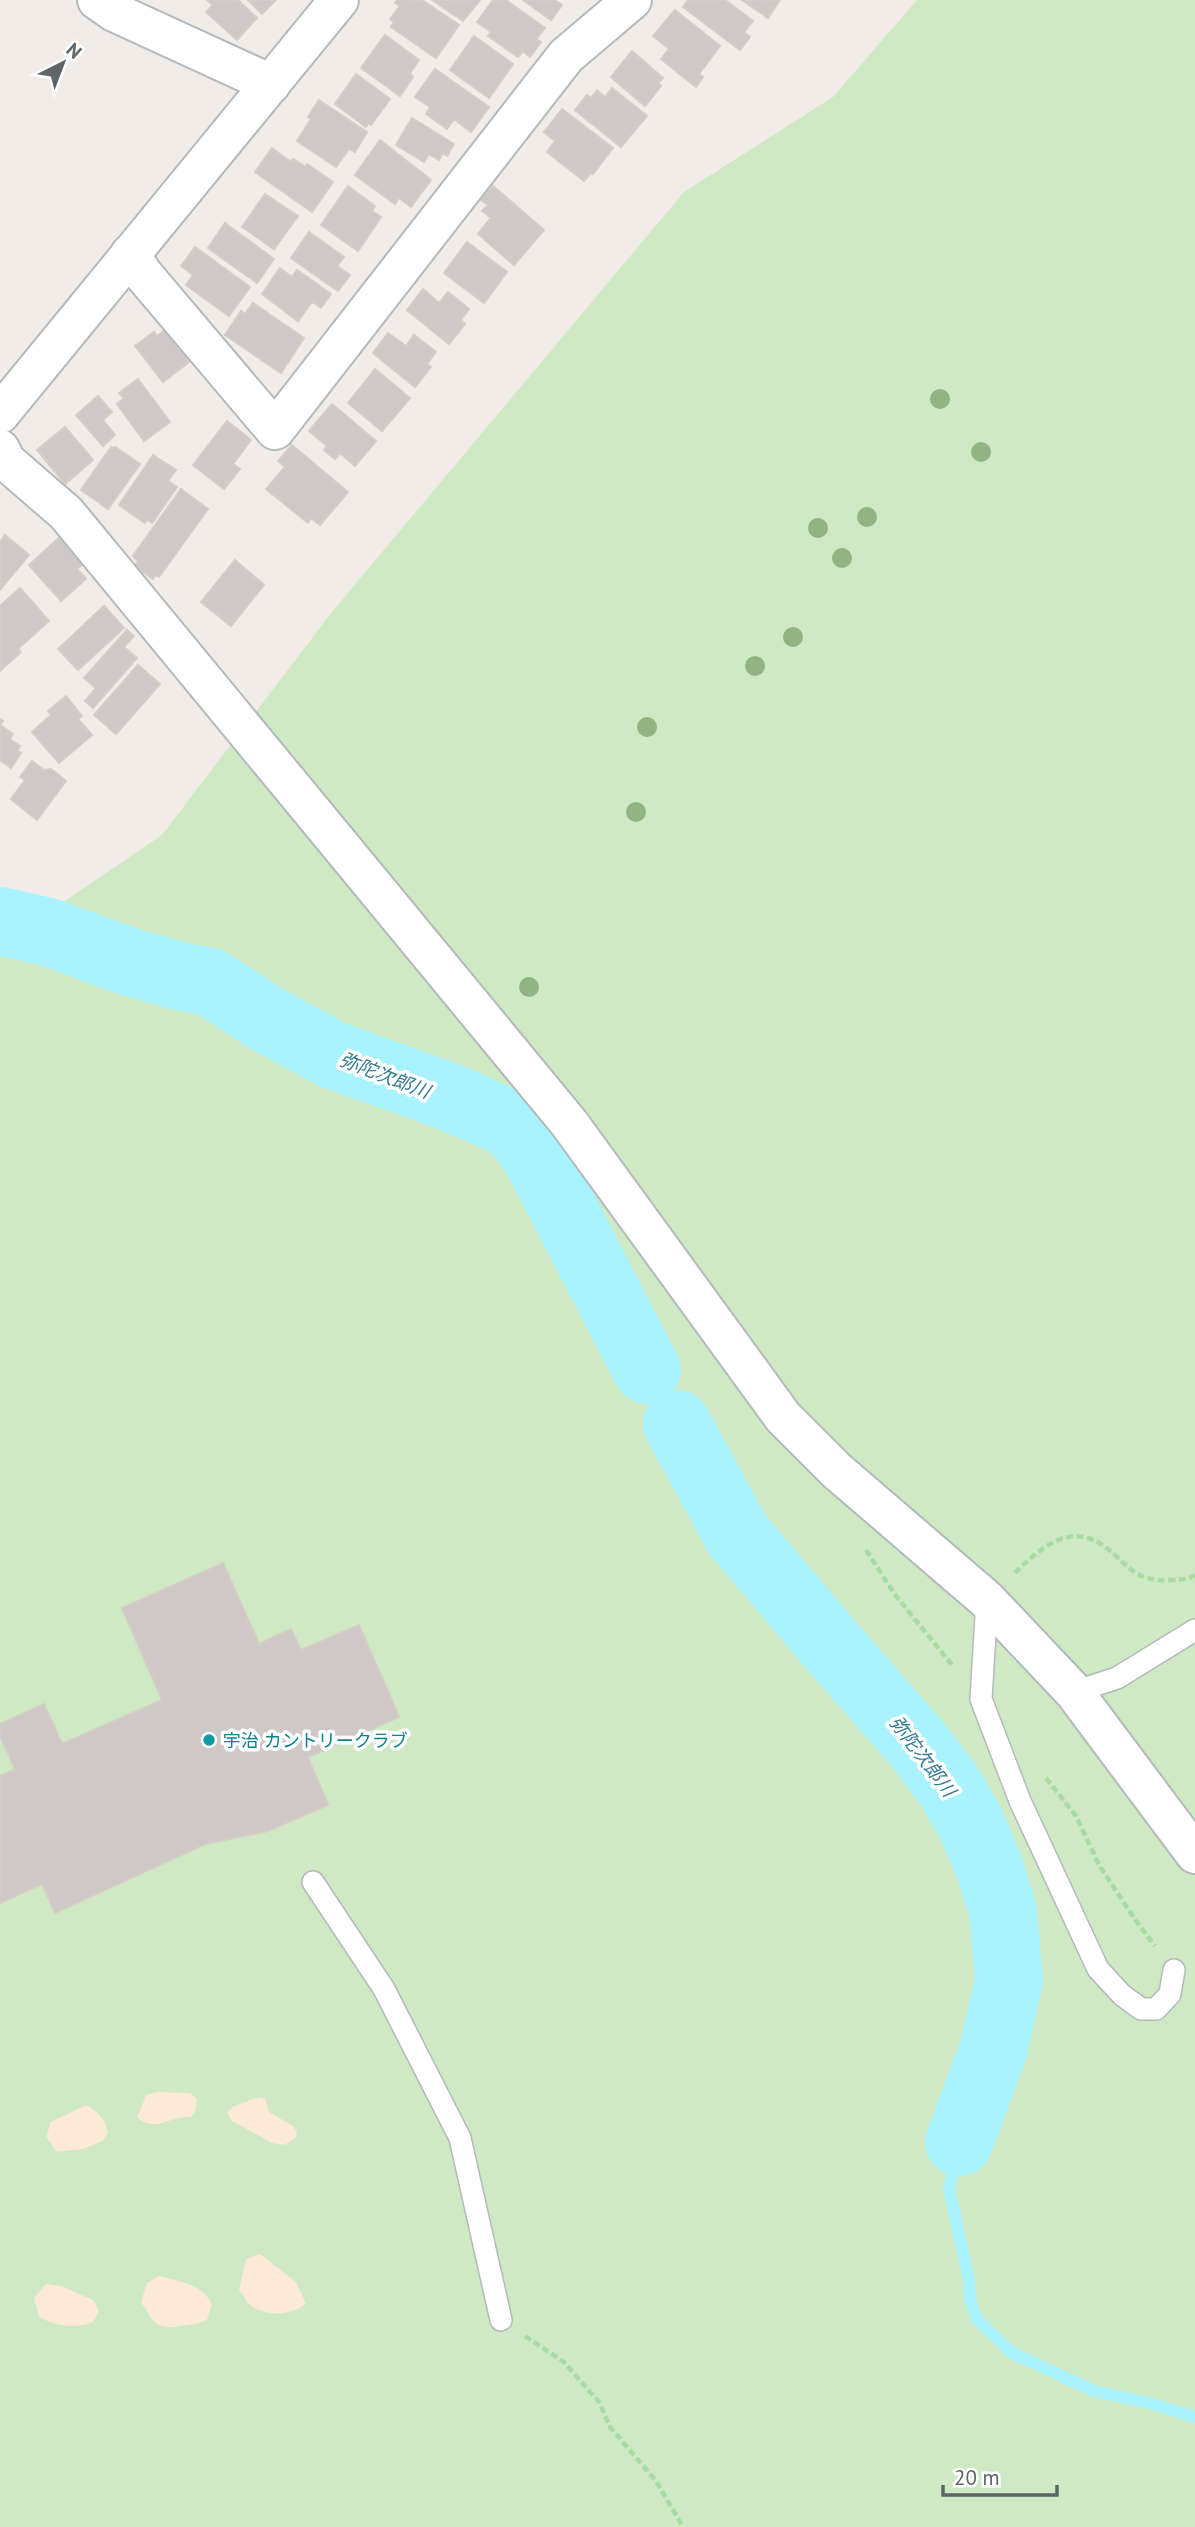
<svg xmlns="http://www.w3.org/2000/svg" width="1195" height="2527" viewBox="0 0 1195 2527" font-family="'PT Sans','Noto Sans JP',sans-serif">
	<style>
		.green { fill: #cee9c3 }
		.sand { fill: #fce9d7 }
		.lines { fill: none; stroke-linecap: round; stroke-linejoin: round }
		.stream { stroke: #a9f2ff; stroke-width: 12 }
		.river { stroke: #a9f2ff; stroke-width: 68 }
		.building { fill: #cec9c6; stroke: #d6ccc5; stroke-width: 2 }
		.service-casing { stroke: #b4b9bc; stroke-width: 24 }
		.minor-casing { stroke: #b4b9bc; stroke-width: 42 }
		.tertiary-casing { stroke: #b4b9bc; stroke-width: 42 }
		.path { stroke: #a7dca5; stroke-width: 4.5; stroke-dasharray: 7 3.5; stroke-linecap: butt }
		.service { stroke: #fff; stroke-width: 21 }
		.minor { stroke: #fff; stroke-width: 38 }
		.tertiary { stroke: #fff; stroke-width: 38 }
		.tree { fill: #92b382 }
		.culture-dot { fill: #0f9aa8; stroke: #fff; stroke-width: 2.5 }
		.labels { text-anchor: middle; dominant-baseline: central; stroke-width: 7; stroke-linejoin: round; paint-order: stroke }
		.culture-label { font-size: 18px; fill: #0d838f; stroke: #fff; text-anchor: start }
		.water-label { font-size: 19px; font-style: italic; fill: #357e92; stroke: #fff }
	</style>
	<rect width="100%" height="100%" fill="#f1ece7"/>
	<path class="green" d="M917 0H1195V2527H0V945L162 835 332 612 684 192 833 97Z"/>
	<path class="sand" d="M157 2092 190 2093 197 2099 195 2112 191 2117C166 2117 158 2132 137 2118L146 2095Z
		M259 2097 265 2099 269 2112 293 2126 297 2132 296 2138 284 2145 272 2143 232 2121 227 2112 234 2106Z
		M86 2105C97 2111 105 2119 108 2132L103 2141 83 2149 57 2152 46 2137 51 2122Z
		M260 2254 296 2282 306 2304C291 2315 266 2318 250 2305 246 2301 243 2294 239 2290L246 2259Z
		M159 2276C180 2282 201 2283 212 2304L207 2320C198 2324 190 2325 180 2326 154 2330 154 2321 141 2302L147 2283Z
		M46 2284 61 2286 93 2300 99 2311 93 2322C74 2329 56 2326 39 2317L34 2298Z"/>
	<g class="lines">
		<path class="stream" d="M959 2142 949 2189 969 2280 970 2300 977 2319 1012 2353 1094 2391 1149 2403 1195 2417"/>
		<path class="river" d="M0 921 48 932 130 962 179 976 210 982 267 1019 333 1055 450 1097 511 1124 525 1140 541 1166 647 1370
			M677 1424 737 1534 829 1643 919 1746 949 1786 970 1822 989 1866 1003 1911 1009 1980 994 2048 959 2142"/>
	</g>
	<path class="building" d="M207 0H238L257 18 237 40 206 12 213 5Z
		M248 0H276L262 14Z
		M397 0H422L459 25 436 58 391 27 394 22 390 19 400 6 395 3Z
		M432 0H480L463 21Z
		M493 0H506L545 28 536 39 541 42 530 57 523 51 518 57 488 36 491 32 477 22Z
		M523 0H555L562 5 551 20Z
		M688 0H725L753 21 744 32 750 37 740 50 683 7Z
		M742 0H780L768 18Z
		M675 10 720 46 699 74 703 77 696 87 661 59 669 49 653 36Z
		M385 35 419 60 410 73 413 77 400 96 361 68Z
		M474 36 513 64 489 98 450 70Z
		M632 51 663 78 658 83 661 86 645 106 611 77Z
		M435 69 489 107 471 132 454 119 447 129 426 114 430 107 415 97Z
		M356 74 390 99 371 125 368 123 366 127 335 104Z
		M612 88 647 116 621 147 575 110 587 95 591 98 597 90 605 97Z
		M319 100 367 132 355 152 349 149 336 167 297 141 311 119 308 117Z
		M562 109 613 148 593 174 591 173 584 181 547 152 555 141 544 132Z
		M412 118 454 144 447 156 443 153 439 160 429 154 424 162 396 145Z
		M380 140 431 180 411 207 399 198 395 204 355 175Z
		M272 148 291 162 293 159 306 167 307 164 333 182 312 212 255 172Z
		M348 186 375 206 372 211 381 217 358 251 321 225Z
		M493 186 544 230 514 265 478 234 491 218 482 211 488 205 481 200Z
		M265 194 298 216 274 249 242 227Z
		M225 223 274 259 257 283 208 248Z
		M309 232 344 257 337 266 350 275 338 291 291 258Z
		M467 242 507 272 484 303 444 273Z
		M195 247 250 287 229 316 186 285 193 275 181 266Z
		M280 268 292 277 297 270 331 294 321 308 312 302 298 321 262 294Z
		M423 289 439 303 448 292 469 309 461 320 465 324 449 344 407 310Z
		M253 303 304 338 281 373 225 335 241 311 245 314Z
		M165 330 189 362 163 382 135 346 154 332 157 336Z
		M388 333 406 346 414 335 436 352 427 364 431 367 415 387 373 353Z
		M375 369 410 398 382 431 348 403Z
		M138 379 170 422 144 441 117 404 124 398 119 393Z
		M98 396 112 412 103 420 115 435 103 446 76 415Z
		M332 404 376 441 355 466 340 453 335 459 324 450 327 446 309 431Z
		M227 421 251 440 233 464 240 469 224 489 193 465Z
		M65 427 93 460 65 484 37 450Z
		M292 445 348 492 320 525 311 518 308 523 266 489 285 467 278 461Z
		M111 447 113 449 115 447 140 464 108 509 81 490Z
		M153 455 176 470 168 481 177 487 152 523 147 519 145 523 119 505Z
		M181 489 208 509 159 577 156 575 153 579 135 566 138 561 133 556Z
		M63 534 86 561 77 569 86 579 61 601 29 565Z
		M5 535 29 555 0 590V542Z
		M235 560 264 585 231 626 201 602Z
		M20 588 49 621 18 649 21 652 0 671V606Z
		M104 606 124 628 78 670 58 649Z
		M127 630 134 636 124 647 137 658 93 708 85 701 96 688 84 678Z
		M138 665 160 684 116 734 94 715Z
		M66 696 82 716 78 719 92 735 59 763 32 732 51 715 48 711Z
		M0 719 3 721 0 725 13 734 10 739 20 746 17 751 21 753 11 768 0 760Z
		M32 761 44 770 51 769 66 781 37 820 11 799 25 780 20 777Z
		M223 1563 259 1644 291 1629 301 1650 359 1625 399 1717 308 1757 328 1805 268 1831 205 1844 55 1913 42 1884 0 1903V1776L15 1769 0 1736V1724L44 1704 62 1744 162 1700 122 1608Z"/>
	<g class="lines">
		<defs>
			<path id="service" d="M987 1600 981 1699 1020 1801 1098 1969 1122 1995 1141 2009H1156L1170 1994 1174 1970
				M1074 1692 1117 1678 1195 1630
				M313 1882 384 1989 460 2138 501 2320"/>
			<path id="minor" d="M97 0 114 12 271 84
				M130 254 143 274 275 430 566 56 632 0
				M0 449 6 461 66 513 569 1123 783 1417 837 1471 987 1600 1074 1692 1195 1854"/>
			<path id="tertiary" d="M0 414 339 0"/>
		</defs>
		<use href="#service" class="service-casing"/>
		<use href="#minor" class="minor-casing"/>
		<use href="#tertiary" class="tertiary-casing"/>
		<path class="path" d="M866 1550 896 1596 953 1666
			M1015 1573C1039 1549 1070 1521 1104 1546 1128 1564 1134 1582 1169 1580 1179 1580 1187 1580 1195 1575
			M1046 1778 1076 1816 1099 1865 1136 1921 1155 1946
			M525 2336 564 2362 599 2402 610 2427 656 2481 683 2527"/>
		<use href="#service" class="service"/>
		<use href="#minor" class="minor"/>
		<use href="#tertiary" class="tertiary"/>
	</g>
	<g class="tree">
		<circle cx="940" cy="399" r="10"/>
		<circle cx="981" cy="452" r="10"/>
		<circle cx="867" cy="517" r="10"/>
		<circle cx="818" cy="528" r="10"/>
		<circle cx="842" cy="558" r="10"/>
		<circle cx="793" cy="637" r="10"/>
		<circle cx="755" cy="666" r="10"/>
		<circle cx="647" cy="727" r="10"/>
		<circle cx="636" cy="812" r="10"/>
		<circle cx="529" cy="987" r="10"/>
	</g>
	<circle class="culture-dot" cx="209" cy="1740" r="7"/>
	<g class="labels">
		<g class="culture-label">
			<text x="223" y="1740">宇治 カントリークラブ</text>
		</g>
		<g class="water-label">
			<text transform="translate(385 1075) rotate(21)">弥陀次郎川</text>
			<text transform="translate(923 1756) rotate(53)">弥陀次郎川</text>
		</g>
	</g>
	<g transform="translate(63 63) rotate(42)" stroke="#ffffff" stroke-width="5" paint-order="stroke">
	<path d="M0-5L12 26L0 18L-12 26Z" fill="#5e6568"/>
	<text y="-10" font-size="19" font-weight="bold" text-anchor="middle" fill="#5e6568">N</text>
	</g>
	<path d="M943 2485v10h114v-10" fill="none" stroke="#5e6568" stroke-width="3.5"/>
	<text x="954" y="2485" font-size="21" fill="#5e6568" stroke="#ffffff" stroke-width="5" paint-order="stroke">20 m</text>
</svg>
